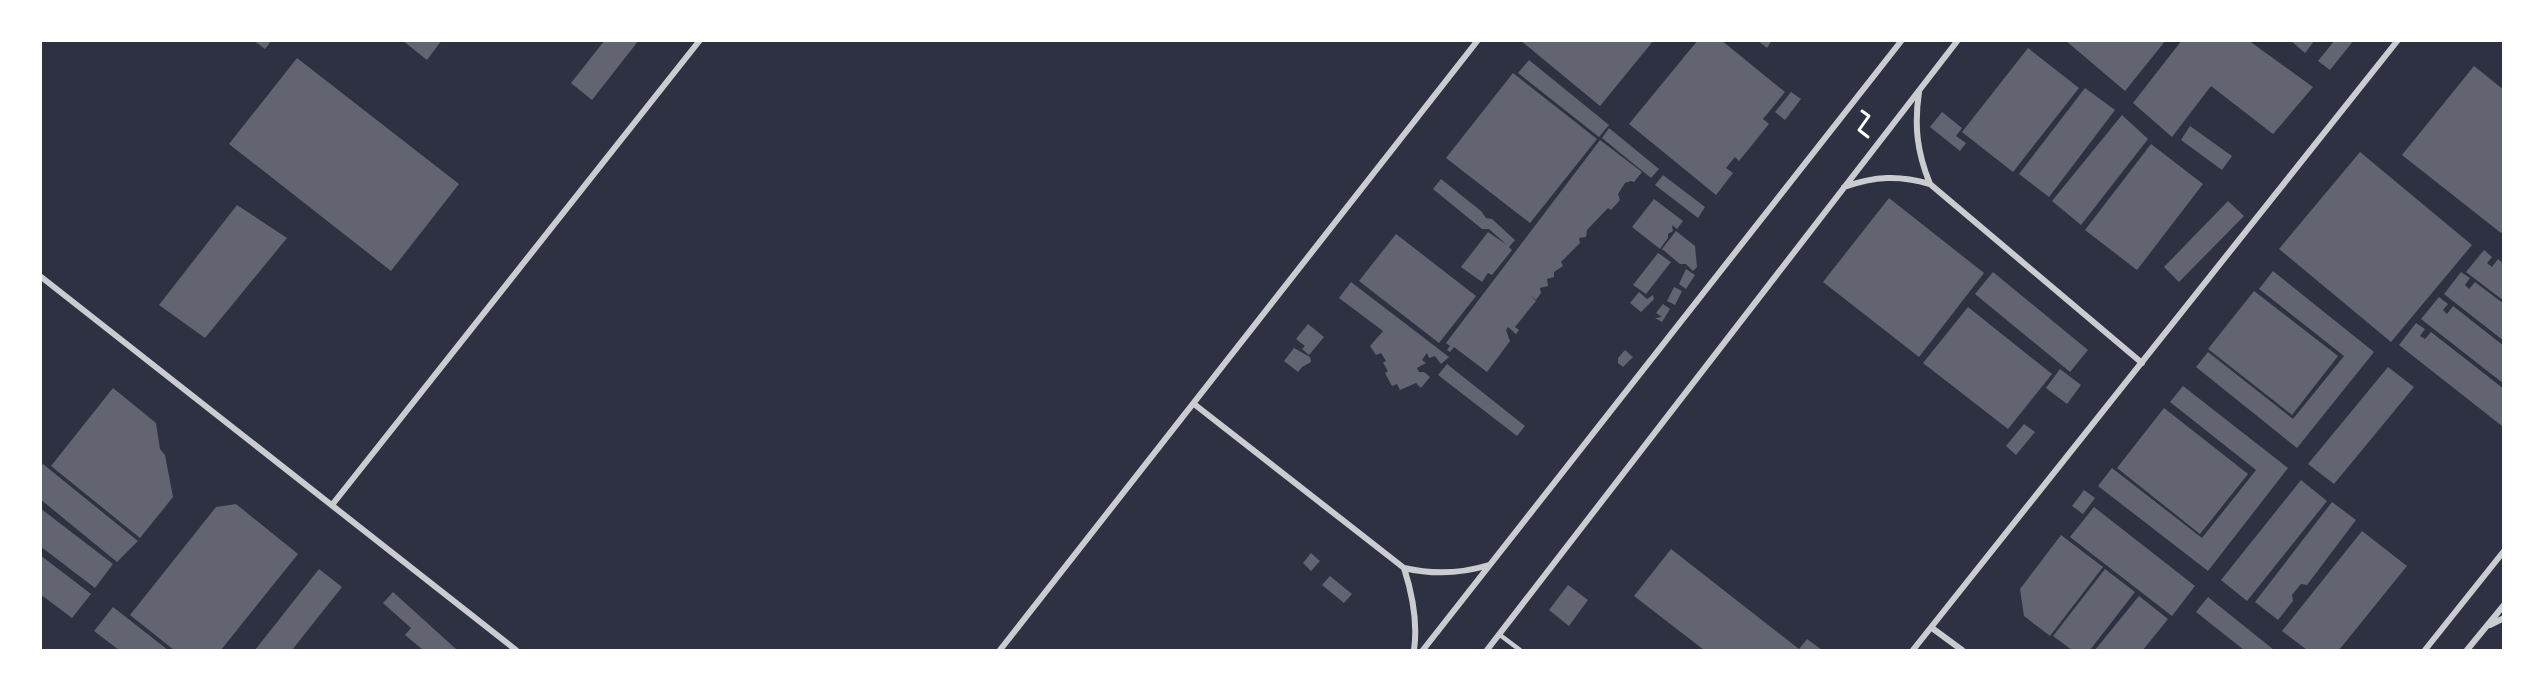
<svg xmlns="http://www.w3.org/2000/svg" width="2544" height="691" viewBox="0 0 2544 691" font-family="'Source Serif 4',serif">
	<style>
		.building { fill: #626471 }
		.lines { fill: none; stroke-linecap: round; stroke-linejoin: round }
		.path { stroke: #fff; stroke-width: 3 }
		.service { stroke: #caccd0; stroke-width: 4.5 }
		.minor { stroke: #caccd0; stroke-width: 6 }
	</style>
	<rect width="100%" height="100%" fill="#2d3142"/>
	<path class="building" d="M253 40H272L265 49Z
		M402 40H442L427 60Z
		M605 40H639L592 100 571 83Z
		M1520 40H1654L1600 106Z
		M1698 40H1721L1785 92 1763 119 1769 124 1739 161 1735 157 1726 168 1733 173 1716 195 1629 124Z
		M1757 40H1772L1767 48Z
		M2065 40H2166L2125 91Z
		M2182 40H2248L2313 87 2273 134 2211 86 2172 137 2133 103Z
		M2290 40H2315L2305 53Z
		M2335 40H2354L2330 70 2318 61Z
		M2028 48 2079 88 2013 172 1962 132Z
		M297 58 459 184 391 271 229 144Z
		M1529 60 1609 125 1599 137 1518 73Z
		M2474 66 2504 90V230L2501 233 2402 155Z
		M1513 73 1597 139 1530 223 1446 158Z
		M2085 88 2115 110 2049 197 2019 174Z
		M1791 92 1801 99 1785 120 1775 112Z
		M1942 112 1962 128 1956 136 1966 143 1960 151 1930 127Z
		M2122 115 2148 139 2081 225 2052 201Z
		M2190 126 2232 156 2222 170 2181 140Z
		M1609 128 1659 169 1651 178 1602 138Z
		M1600 140 1642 172 1634 182 1631 181 1625 183 1618 194 1620 200 1611 210 1608 208 1587 230 1586 237 1579 238 1580 243 1561 262 1563 266 1554 272V277L1547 279 1548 286 1540 288 1541 293 1536 300 1531 296 1536 301 1515 327 1519 330 1516 334 1508 327 1506 330 1510 341 1487 372 1454 347 1450 352 1447 350 1450 346 1446 343Z
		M2151 144 2203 184 2137 270 2085 230Z
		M2360 152 2472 245 2391 342 2279 249Z
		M1663 175 1705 207 1698 218 1655 185Z
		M1441 179 1481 211 1486 218 1492 219 1515 240 1509 247 1512 250 1492 275 1488 273 1482 282 1461 267 1488 232 1507 245 1489 229H1482L1433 189Z
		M1889 198 1984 273 1919 357 1823 282Z
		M1654 199 1683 221 1677 229 1672 225 1673 231 1668 234V238L1660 249 1632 227Z
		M2228 201 2244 216 2179 282 2164 267Z
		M237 205 287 238 205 338 159 305Z
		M1676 231 1695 246 1697 267 1693 271 1686 264H1680L1662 249Z
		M1396 234 1476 296 1439 343 1359 281Z
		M2484 250 2492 257 2487 263 2492 267 2498 259 2504 264V301L2466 272Z
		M1658 253 1671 262 1646 294 1633 285Z
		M1686 269 1695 275 1686 289 1679 284Z
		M2273 271 2374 352 2297 448 2196 367 2208 352 2293 419 2344 356 2259 289Z
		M1993 272 2088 350 2070 372 1975 294Z
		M2461 272 2470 278 2465 285 2469 289 2475 282 2504 304V341L2444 294Z
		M1351 282 1449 357 1441 364 1435 356 1429 358 1427 353 1422 360 1426 363 1417 368 1419 372H1424L1430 377 1421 388 1416 383 1400 390 1397 384 1392 386 1385 373 1388 371 1383 363 1386 361 1381 353 1376 355 1370 346 1383 331 1339 298Z
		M1674 287 1682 291 1675 305 1667 301Z
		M2254 291 2338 356 2292 415 2208 349Z
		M1639 292 1647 299 1653 295 1654 299 1641 312 1630 303Z
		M2439 297 2448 304 2443 310 2447 314 2453 306 2504 346V384L2421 319Z
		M1663 304 1670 309 1662 322 1655 318 1662 317 1656 313Z
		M1968 307 2052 374 2008 429 1923 363Z
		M2416 323 2425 329 2420 336 2425 339 2431 332 2504 389 2502 426 2399 345Z
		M1308 324 1324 337 1309 355 1302 349 1305 346 1296 339Z
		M1294 348 1310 357 1311 362 1302 367 1298 372 1284 361Z
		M1625 350 1633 357 1623 367 1618 363V358Z
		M1447 364 1525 426 1517 436 1438 375Z
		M2388 367 2414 387 2334 484 2308 464Z
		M2060 369 2081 385 2067 404 2046 388Z
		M2183 386 2288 468 2208 571 2098 486 2112 468 2202 538 2256 470 2170 402Z
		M113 388 156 423 160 449 165 455 173 497 140 538 51 466Z
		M2164 408 2248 474 2200 534 2117 468Z
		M2024 424 2035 432 2016 455 2006 446Z
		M43 464 138 541 117 562 40 499V468Z
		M2301 480 2327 501 2247 601 2221 580Z
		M2084 490 2095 498 2083 514 2072 506Z
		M2332 502 2356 520 2307 585 2301 584 2292 595 2293 601 2278 620 2255 602Z
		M236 504 298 554 221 650H174L130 615 216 507Z
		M2094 507 2195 586 2172 616 2070 537Z
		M40 508 113 564 95 588 40 546Z
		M2362 531 2407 566 2339 650H2307L2282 631Z
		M2061 535 2103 567 2050 636 2024 616 2020 589Z
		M1671 549 1799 649 1807 639 1822 650H1704L1634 596Z
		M1311 553 1320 561 1311 571 1303 563Z
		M40 555 91 594 72 618 40 594Z
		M319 569 342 587 292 650H255Z
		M2105 569 2135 592 2090 650H2072L2053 636Z
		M1330 576 1352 594 1344 603 1322 585Z
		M1568 585 1588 600 1569 626 1549 610Z
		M393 592 456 649 455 650H423L405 635 411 628 383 603Z
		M2139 596 2168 619 2143 650H2095Z
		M2208 597 2274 650H2244L2196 612Z
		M113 607 168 650H119L94 631Z"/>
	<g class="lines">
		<path class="path" d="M1862 111 1869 116 1859 130 1868 137"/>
		<path class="service" d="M1500 635 1520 650"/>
		<path class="minor" d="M1919 92C1914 126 1917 152 1930 184
			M1844 187C1875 176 1899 175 1930 184L2142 363
			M40 276 516 650
			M1194 404 1404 568C1434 575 1460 574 1489 565
			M332 505 700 40
			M1404 568C1413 596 1418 622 1414 650
			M2490 625 2504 618
			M1932 628 1962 650
			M1000 650 1478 40
			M1423 650 1902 40
			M1487 650 1958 40
			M1913 650 2398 40
			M2425 650 2504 551
			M2467 650 2504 605"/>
	</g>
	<rect width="2544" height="691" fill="none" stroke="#ffffff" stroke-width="84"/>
</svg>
